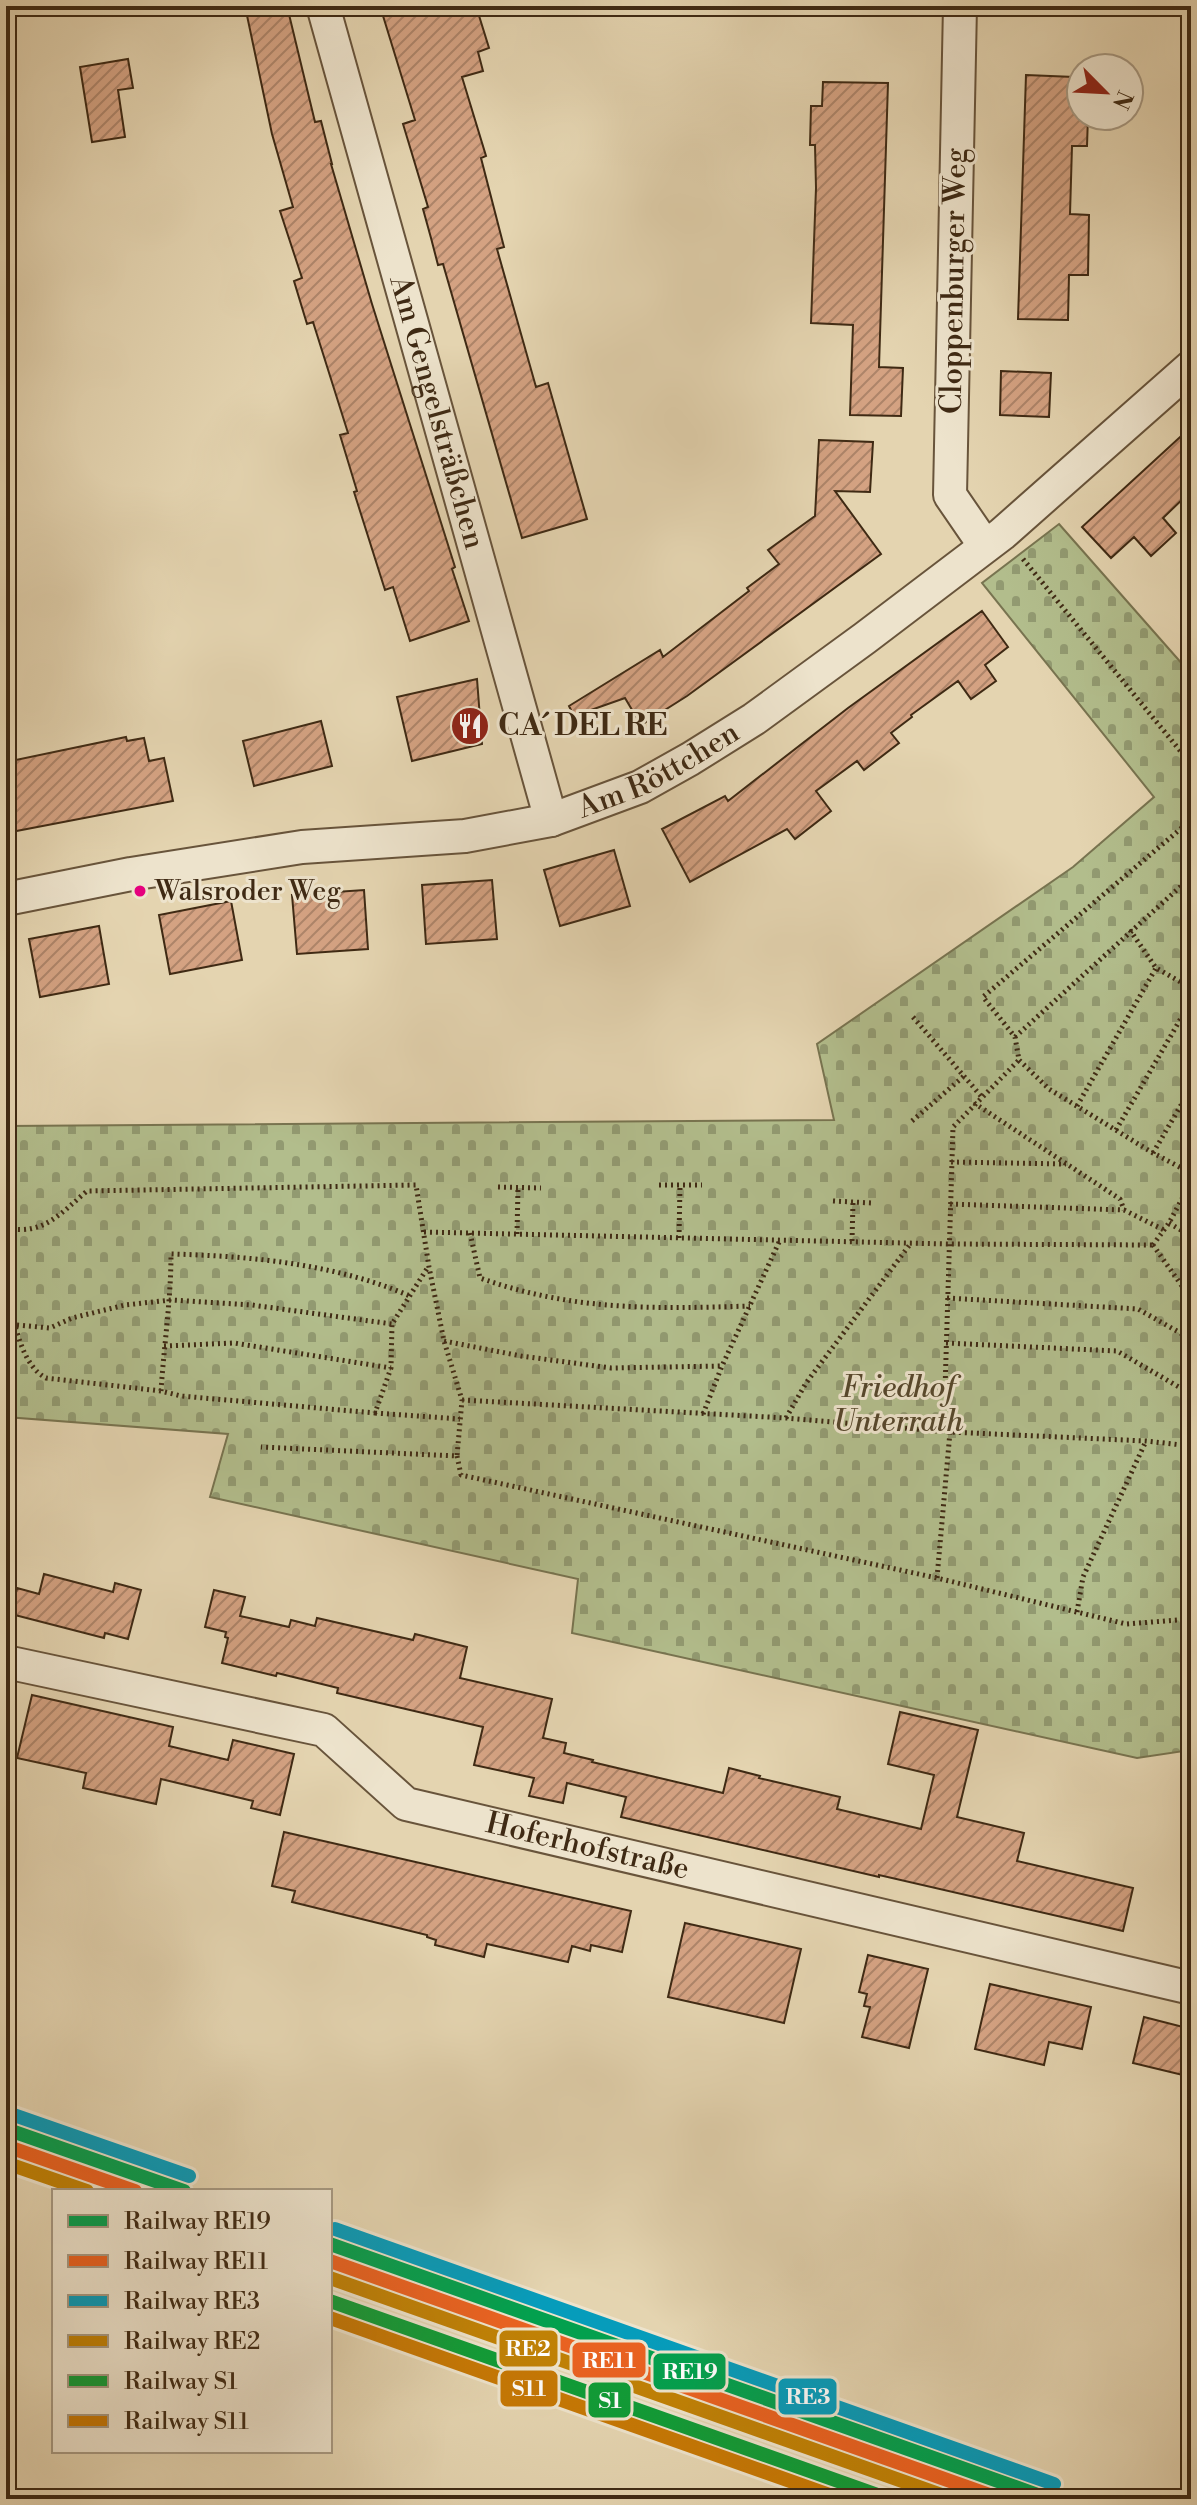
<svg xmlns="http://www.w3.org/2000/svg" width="1197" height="2505" viewBox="0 0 1197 2505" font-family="'Libre Bodoni',serif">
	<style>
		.cemetery { fill: url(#cemetery-stones); stroke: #787450; stroke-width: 2 }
		.building { fill: url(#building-hatch); stroke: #3f2a14; stroke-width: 2 }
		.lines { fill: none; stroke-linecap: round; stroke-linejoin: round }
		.street-casing { stroke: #68543b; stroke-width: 36 }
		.path { stroke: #3f2a14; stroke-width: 5; stroke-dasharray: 2 4; stroke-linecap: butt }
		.street { stroke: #ede3cc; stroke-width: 32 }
		.rail-1-casing { stroke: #ede3cc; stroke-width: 20 }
		.rail-2-casing { stroke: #ede3cc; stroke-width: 20 }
		.rail-3-casing { stroke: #ede3cc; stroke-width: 20 }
		.rail-4-casing { stroke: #ede3cc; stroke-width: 20 }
		.rail-5-casing { stroke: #ede3cc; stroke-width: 20 }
		.rail-6-casing { stroke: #ede3cc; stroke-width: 20 }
		.rail-1 { stroke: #03a04e; stroke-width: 14 }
		.rail-2 { stroke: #e96221; stroke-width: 14 }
		.rail-3 { stroke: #069cbb; stroke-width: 14 }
		.rail-4 { stroke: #c08106; stroke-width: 14 }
		.rail-5 { stroke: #109c37; stroke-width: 14 }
		.rail-6 { stroke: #c67805; stroke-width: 14 }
		.bus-dot { fill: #e5007d; stroke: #ede3cc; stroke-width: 3 }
		.labels { text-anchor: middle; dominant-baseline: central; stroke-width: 6; stroke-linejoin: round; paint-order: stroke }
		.bus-label { font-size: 28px; fill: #3f2a14; stroke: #ede3cc; text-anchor: start }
		.street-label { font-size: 30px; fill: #3f2a14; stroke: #ede3cc }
		.poi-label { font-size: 30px; font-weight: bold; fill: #3f2a14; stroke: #ede3cc; text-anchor: start }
		.park-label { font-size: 30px; font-style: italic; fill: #56472c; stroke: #ede3cc }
		.line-badge { stroke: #ede3cc; stroke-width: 3 }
		.badge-label { font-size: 22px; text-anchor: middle; font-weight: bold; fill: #fff }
	</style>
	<defs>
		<pattern id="cemetery-stones" width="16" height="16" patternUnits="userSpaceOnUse" patternTransform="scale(2)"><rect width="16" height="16" fill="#b2bd8c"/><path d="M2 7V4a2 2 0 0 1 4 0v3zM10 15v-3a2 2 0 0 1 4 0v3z" fill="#929a71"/></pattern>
		<pattern id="building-hatch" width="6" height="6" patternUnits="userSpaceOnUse" patternTransform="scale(2)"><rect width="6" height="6" fill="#d4a282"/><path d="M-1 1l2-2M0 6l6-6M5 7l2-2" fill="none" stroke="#ad8469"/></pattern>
	</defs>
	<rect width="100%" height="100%" fill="#e4d4b0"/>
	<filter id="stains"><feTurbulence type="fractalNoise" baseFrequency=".0025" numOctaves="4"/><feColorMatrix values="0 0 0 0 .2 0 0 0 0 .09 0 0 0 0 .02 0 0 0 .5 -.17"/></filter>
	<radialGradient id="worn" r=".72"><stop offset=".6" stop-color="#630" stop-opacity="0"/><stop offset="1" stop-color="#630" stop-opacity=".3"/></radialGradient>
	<path class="cemetery" d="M1059 524 1191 674V1750L1137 1758 572 1633 578 1579 210 1497 228 1434 6 1417V1126L834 1120 817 1044 1073 867 1154 797 982 583Z"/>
	<path class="building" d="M245 6H287L315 122 321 121 332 164H331L372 304 455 567 452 569 469 621 410 641 393 587 385 590 354 492 357 491 340 435 348 433 313 322 307 324 294 281 302 278 280 211 293 207 272 134Z
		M380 6H476L489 48 478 52 483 71 462 77 486 156 481 158 504 247 497 249 536 387 548 383 587 519 522 538 443 264 438 265 431 238 423 209 428 207 403 124 415 120Z
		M128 59 133 88 118 90 125 137 92 142 80 67Z
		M1026 75 1074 77V101H1081V116H1088L1087 146H1072L1070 214 1089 215 1088 275H1069L1068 320 1018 319Z
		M823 82 888 83 879 367 903 368 901 416 850 415 853 325 811 323 816 188 815 145H810L811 106H822Z
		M1001 371 1051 373 1049 417 1000 415Z
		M1191 427V491L1163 518 1176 533 1151 556 1134 537 1111 558 1082 527Z
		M819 440 873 442 870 492 835 491 881 554 687 696 641 725 625 698 574 716 569 706 660 650 663 657 749 591 747 588 779 564 768 550 815 516Z
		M982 611 1008 647 985 665 996 681 971 699 958 681 911 715 912 717 891 733 899 743 864 770 857 761 816 791 831 811 795 839 787 829 690 882 662 829 725 796 728 801 848 708Z
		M477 679 482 744 412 761 397 697Z
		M321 721 332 766 254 786 243 741Z
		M126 737 127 741 144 738 149 761 164 758 173 801 6 833V762Z
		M614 850 630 906 560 926 544 870Z
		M492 880 497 939 426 944 422 885Z
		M364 890 368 949 297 954 292 895Z
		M231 901 242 960 170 974 159 915Z
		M99 926 109 984 40 997 29 939Z
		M44 1574 113 1592 115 1583 141 1590 128 1639 105 1633 104 1638 11 1614 17 1588 39 1594Z
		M214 1590 245 1597 240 1616 289 1627 291 1620 315 1626 317 1618 413 1640 415 1634 467 1647 460 1678 552 1699 543 1738 566 1743 564 1753 593 1760 592 1762 723 1793 729 1768 760 1776 759 1778 840 1797 837 1809 921 1829 934 1775 888 1764 900 1712 978 1730 957 1817 1024 1833 1017 1861 1133 1888 1123 1931 879 1875V1877L621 1817 626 1797 567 1783 563 1803 529 1796 534 1778 474 1765 483 1727 337 1693 338 1688 277 1673 276 1676 222 1663 228 1638 225 1637 226 1632 205 1627Z
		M32 1695 173 1727 169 1746 228 1760 233 1740 294 1754 280 1815 251 1808 253 1801 161 1779 156 1804 83 1788 86 1773 17 1758Z
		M284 1832 631 1911 622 1952 591 1945 590 1951 572 1946 568 1962 487 1944 484 1957 435 1945 436 1940 427 1937V1935L292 1902 295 1891 272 1886Z
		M685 1923 801 1949 784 2023 668 1997Z
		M868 1955 928 1969 909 2048 862 2037 870 2007 864 2006 867 1994 859 1992Z
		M990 1984 1091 2007 1082 2049 1049 2042 1044 2065 975 2049Z
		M1144 2017 1191 2029V2077L1133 2063Z"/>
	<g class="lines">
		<defs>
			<g id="street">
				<path id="s1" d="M323 6 551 820"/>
				<path d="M960 6 950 495 985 546"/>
				<path id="s2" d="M6 899 131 874 302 847 465 836 551 820 640 787 690 759 754 719 865 638 1002 534 1191 367"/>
				<path id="s3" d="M6 1662 324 1730 406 1804 1191 1988"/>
			</g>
		</defs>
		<use href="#street" class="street-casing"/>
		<path class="path" d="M1023 559 1191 764
			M1191 820 983 997 1015 1037 1019 1060 1049 1089 1153 1153 1191 1173
			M1130 930 1156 968 1191 988
			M913 1017 981 1096
			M1015 1037 1191 877
			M974 1103 1120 1199 1124 1210
			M1077 1106 1156 968
			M912 1121 964 1076
			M1116 1130 1191 1001
			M1153 1153 1191 1088
			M951 1162 1066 1164
			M659 1185H702
			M498 1187 541 1188
			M833 1201 872 1203
			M950 1204 1124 1210 1164 1230
			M1169 1223 1191 1236
			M6 1228C43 1236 61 1213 87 1191L416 1185 429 1267 444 1341 462 1400 457 1456 261 1447
			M424 1232 949 1244 1153 1245
			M470 1233 480 1278C573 1311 653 1309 750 1306
			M517 1234 518 1187
			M679 1238 680 1185
			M852 1241 853 1202
			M1153 1245 1169 1223 1191 1182
			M1153 1245 1182 1286 1191 1291
			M947 1298 1138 1309 1191 1339
			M7 1299C16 1324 21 1365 46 1378L161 1391 181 1396 375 1413 391 1368 392 1324 428 1267
			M17 1325 50 1328 72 1318 125 1305 171 1300 252 1305 392 1324
			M444 1341 521 1356 611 1368 722 1366
			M946 1343 1117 1351 1191 1394
			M164 1346 234 1343 391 1368
			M945 1390 953 1127 1019 1060
			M161 1391C164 1345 171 1300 171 1254 251 1256 336 1264 410 1296
			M1186 1391 1191 1381
			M462 1400 786 1418 950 1432 1146 1441 1191 1446
			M375 1413 460 1419
			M703 1414 722 1366 780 1240
			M786 1418 806 1383 911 1243
			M457 1456 461 1475 937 1578 1126 1624 1191 1619
			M937 1578 950 1432
			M1077 1612 1083 1577 1146 1441"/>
		<use href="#street" class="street"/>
		<defs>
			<path id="rail-1" d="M6 2129 184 2191
				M330 2244 1049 2499"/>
			<path id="rail-2" d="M6 2146 135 2191
				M330 2261 1001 2499"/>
			<path id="rail-3" d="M11 2114 189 2176
				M335 2229 1054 2484"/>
			<path id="rail-4" d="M6 2163 87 2191
				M330 2278 953 2499"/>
			<path id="rail-5" d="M330 2301 889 2499"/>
			<path id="rail-6" d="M330 2318 841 2499"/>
		</defs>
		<use href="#rail-1" class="rail-1-casing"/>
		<use href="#rail-2" class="rail-2-casing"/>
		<use href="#rail-3" class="rail-3-casing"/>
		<use href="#rail-4" class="rail-4-casing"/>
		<use href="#rail-5" class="rail-5-casing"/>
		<use href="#rail-6" class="rail-6-casing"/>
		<use href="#rail-1" class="rail-1"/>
		<use href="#rail-2" class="rail-2"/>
		<use href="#rail-3" class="rail-3"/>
		<use href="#rail-4" class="rail-4"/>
		<use href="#rail-5" class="rail-5"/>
		<use href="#rail-6" class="rail-6"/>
	</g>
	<defs>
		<symbol id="restaurant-disc" viewBox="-11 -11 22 22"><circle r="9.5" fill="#8f2418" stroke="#ede3cc"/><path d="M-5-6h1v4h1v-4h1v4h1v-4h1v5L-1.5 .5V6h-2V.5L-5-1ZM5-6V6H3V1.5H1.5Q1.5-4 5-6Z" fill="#fff"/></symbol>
	</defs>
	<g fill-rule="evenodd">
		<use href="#restaurant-disc" x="448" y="704" width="44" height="44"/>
	</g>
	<circle class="bus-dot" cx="140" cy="891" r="7"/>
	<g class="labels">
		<g class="bus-label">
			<text x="155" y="891">Walsroder Weg</text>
		</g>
		<g class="street-label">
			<text transform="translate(954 281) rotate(-89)">Cloppenburger Weg</text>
			<text stroke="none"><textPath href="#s1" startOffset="422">Am Gengelsträßchen</textPath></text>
			<text stroke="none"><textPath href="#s2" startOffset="670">Am Röttchen</textPath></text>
			<text stroke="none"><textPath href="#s3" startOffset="622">Hoferhofstraße</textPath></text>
		</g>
		<g class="poi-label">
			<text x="498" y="726">CA´ DEL RE</text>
		</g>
		<g class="park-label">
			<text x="898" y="1388">Friedhof<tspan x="898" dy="34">Unterrath</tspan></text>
		</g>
	</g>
	<g class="line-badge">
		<rect x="498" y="2329" width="61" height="39" rx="8" fill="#c08106"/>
		<rect x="571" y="2341" width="76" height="38" rx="8" fill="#e96221"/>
		<rect x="652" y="2352" width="75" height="39" rx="8" fill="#03a04e"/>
		<rect x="499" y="2369" width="60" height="39" rx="8" fill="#c67805"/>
		<rect x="777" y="2377" width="61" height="39" rx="8" fill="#069cbb"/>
		<rect x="587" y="2381" width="45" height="38" rx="8" fill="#109c37"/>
	</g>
	<g class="badge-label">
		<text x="528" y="2356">RE2</text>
		<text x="609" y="2368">RE11</text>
		<text x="690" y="2379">RE19</text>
		<text x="529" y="2396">S11</text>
		<text x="808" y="2404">RE3</text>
		<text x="610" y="2408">S1</text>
	</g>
	<rect width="1197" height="2505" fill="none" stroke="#e4d4b0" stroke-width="32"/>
	<rect x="8" y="8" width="1181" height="2489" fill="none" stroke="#3f2a14" stroke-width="4"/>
	<rect x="16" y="16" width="1165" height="2473" fill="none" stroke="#3f2a14" stroke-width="2"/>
	<rect x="52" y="2189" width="280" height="264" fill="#ede3cc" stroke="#a79982" stroke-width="2"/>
	<rect x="68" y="2215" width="40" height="12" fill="#03a04e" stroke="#a79982" stroke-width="2"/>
	<text x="124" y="2229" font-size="24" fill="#3f2a14">Railway RE19</text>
	<rect x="68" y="2255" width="40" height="12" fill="#e96221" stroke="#a79982" stroke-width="2"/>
	<text x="124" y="2269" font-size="24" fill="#3f2a14">Railway RE11</text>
	<rect x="68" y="2295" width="40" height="12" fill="#069cbb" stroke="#a79982" stroke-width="2"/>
	<text x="124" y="2309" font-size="24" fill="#3f2a14">Railway RE3</text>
	<rect x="68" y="2335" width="40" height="12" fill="#c08106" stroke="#a79982" stroke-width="2"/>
	<text x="124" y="2349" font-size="24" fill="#3f2a14">Railway RE2</text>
	<rect x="68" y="2375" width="40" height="12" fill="#109c37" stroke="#a79982" stroke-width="2"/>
	<text x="124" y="2389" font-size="24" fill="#3f2a14">Railway S1</text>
	<rect x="68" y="2415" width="40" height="12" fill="#c67805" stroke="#a79982" stroke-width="2"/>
	<text x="124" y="2429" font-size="24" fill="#3f2a14">Railway S11</text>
	<g transform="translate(1105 92) rotate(114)"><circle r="38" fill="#ede3cc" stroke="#a79982" stroke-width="2"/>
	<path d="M0-6L14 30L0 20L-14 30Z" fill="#8f2418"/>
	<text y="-12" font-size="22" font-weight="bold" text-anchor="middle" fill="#3f2a14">N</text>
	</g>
	<rect width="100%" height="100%" filter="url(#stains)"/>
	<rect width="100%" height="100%" fill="url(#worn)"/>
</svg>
